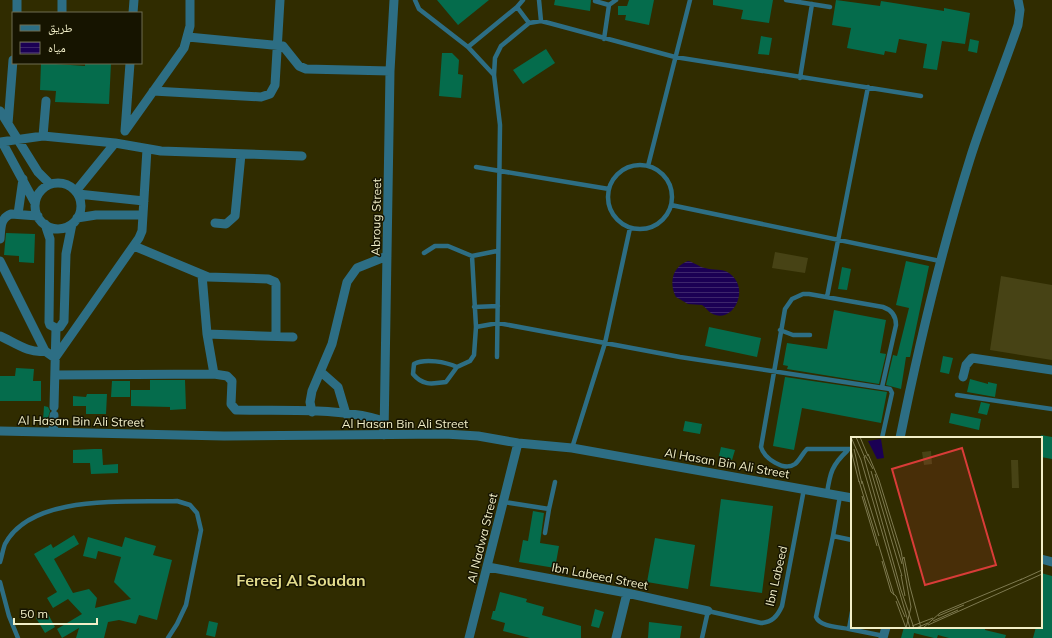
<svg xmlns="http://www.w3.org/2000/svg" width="1052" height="638" viewBox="0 0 1052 638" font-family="Mulish,'Noto Naskh Arabic',sans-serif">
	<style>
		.pitch { fill: #474315 }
		.water { fill: url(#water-rules) }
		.building { fill: #056c4c }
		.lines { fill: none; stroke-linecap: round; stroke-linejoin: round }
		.service { stroke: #2d6e84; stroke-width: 4.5 }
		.minor { stroke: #2d6e84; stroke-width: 9 }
		.labels { text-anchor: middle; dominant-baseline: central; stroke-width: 3; stroke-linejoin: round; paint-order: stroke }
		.street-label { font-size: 12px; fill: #f2efc8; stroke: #161400 }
		.district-label { font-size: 16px; font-weight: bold; fill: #e3dc8c; stroke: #161400 }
		.inset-road { fill: none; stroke: #7e7a50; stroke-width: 1 }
		.view { fill: #d93c38; fill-opacity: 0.15; stroke: #d93c38; stroke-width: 2 }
		.inset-edge { fill: none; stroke: #f2efc8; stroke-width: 2 }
	</style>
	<defs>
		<pattern id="water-rules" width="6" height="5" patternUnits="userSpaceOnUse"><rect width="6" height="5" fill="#1b0054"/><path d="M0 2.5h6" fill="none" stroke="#3d266b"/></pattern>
	</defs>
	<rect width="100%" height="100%" fill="#302c00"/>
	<path class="pitch" d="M775 252 808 258 805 273 772 268Z
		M1001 276 1052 285V360L990 350Z"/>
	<path class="water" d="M688 261C694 262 699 267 705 268 713 271 722 268 729 273 752 289 732 326 711 313 708 311 705 307 702 305L688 304 676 297C669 283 672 267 688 261Z"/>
	<path class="building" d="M437 0H489L458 25Z
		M555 0H591L590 11 554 5Z
		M629 0H654L649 25 625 20 626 15H618V6H627Z
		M713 0H773L769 23 741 19 743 10 713 5Z
		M836 0 880 6 881 1 944 11V8L970 13 965 44 942 41 937 70 923 68 927 44 899 39 896 53 885 51 884 55 847 48 851 28 832 25Z
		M761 36 772 38 769 55 758 54Z
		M970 39 979 41 977 53 968 51Z
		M546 49 555 63 523 84 513 70Z
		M442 53H452L459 60 458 74 463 75 461 98 439 96Z
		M41 63 85 66V63H111L109 104 55 102 56 91 40 90Z
		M6 233 35 234 34 263 19 262V256L4 255Z
		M906 261 929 266 910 357H906L901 389 886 385 893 355 897 356 909 308 896 305Z
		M842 267 851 269 847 290 838 289Z
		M834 310 886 320 880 353 886 354 879 384 787 369 788 366 783 365 787 343 827 349Z
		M709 327 761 338 757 357 705 346Z
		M943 356 953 358 949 374 940 372Z
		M16 368 34 369 33 381H41V401H0V376H15Z
		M785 377 887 392 881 423 802 408 794 450 773 446Z
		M970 379 988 384V382L997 384 995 397 967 392Z
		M150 380H185L186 409 170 410V407L131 406V390H150Z
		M112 381H130V397H111Z
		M87 394H107L106 414H86V406H73V396L86 397Z
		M981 402 990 404 987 415 978 413Z
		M44 406 48 407 50 411 48 418 43 421Z
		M951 413 981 419 979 430 949 423Z
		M685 421 702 424 700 434 683 431Z
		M1041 435 1052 437V459L1041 457Z
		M721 447 735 450 732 460 719 456Z
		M94 449H102L103 465 118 464V473L91 474 90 463H73V450Z
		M721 499 773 506 762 593 710 586Z
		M533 511 544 513 540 543 559 546 555 568 519 562 523 540 528 541Z
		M74 535 79 544 54 559 73 593 89 589 97 598 95 608 131 599 114 582 121 557 98 551 96 559 83 556 88 537 122 547 125 537 138 541 156 546 153 555 172 560 157 620 139 615 136 624 119 620 108 622 104 638H76L79 628 62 638 57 629 82 614 68 599 53 608 47 598 57 592 34 554 51 544 53 548Z
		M655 538 695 545 688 589 647 582Z
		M1041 573 1052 576V638H1033L1036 627H1041Z
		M500 592 527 599 526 602 544 607 542 615 581 626V638H530L503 631 505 623 491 619 493 611H495Z
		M595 609 604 612 599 628 591 626Z
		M47 612 55 627 45 633 36 618Z
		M209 621 218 623 215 637 206 635Z
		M649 622 682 626 680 638H648Z
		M904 627H985V630L1006 635 1005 638H949L938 635 937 638H934L914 633 913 638H901Z"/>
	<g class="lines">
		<path class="service" d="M415 0 419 9 468 47 494 75
			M539 0 541 21
			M786 0 830 7
			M595 1 609 5 616 0
			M517 7 529 23
			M604 39 609 5
			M468 47 517 7 523 0
			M800 78 812 4
			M608 197a32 32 0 1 1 64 0a32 32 0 1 1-64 0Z
			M648 166 690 0
			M476 167 609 189
			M671 205 940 261
			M424 253 435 246H448L472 256 497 251
			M827 297 868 87
			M474 307 498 306
			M476 327 498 323 680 357 890 389 892 393 882 438
			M780 330 793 335H810
			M497 357 500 125 494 75 495 58 501 46 529 23 541 21 549 23 675 57 921 96
			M457 367C446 362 425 358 414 364L413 374C423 386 432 384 446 382L457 367 470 361 474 355 476 327 472 256
			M957 395 1052 409
			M572 448 605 343 630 228
			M852 449H807C802 454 800 460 795 464 784 472 764 458 761 447L785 309 792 299 803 294H809L883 307C892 310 896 316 896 325L882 387
			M827 493C830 473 832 465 847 451
			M504 502 549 509 555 482
			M545 533 549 509
			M833 536 840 496
			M852 540 833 536 816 617C820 627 839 627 849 629L852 612
			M0 562C2 556 3 549 5 544 32 493 128 503 177 501L190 505 197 513 201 530 186 605 177 624 168 638
			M0 582 9 616 18 638
			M849 629 884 636
			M702 638 708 611 761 623C772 622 777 617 782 606L804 489"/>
		<path class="minor" d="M17 13V0
			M62 13V0
			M133 13 134 0
			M188 37 283 46 299 66 306 69 390 71
			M153 91 261 97 270 94 275 85 280 0
			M0 111 38 172 50 184
			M8 124 13 60
			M125 131 184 48 190 26V0
			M125 131 130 63
			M43 136 46 101
			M0 142 43 136 115 143 161 151 302 156
			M2 142 35 203
			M35 206a23 23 0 1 1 46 0a23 23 0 1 1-46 0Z
			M76 191 115 143
			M78 194 144 201
			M18 214 23 179
			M77 218 96 215H143
			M215 223 226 224 235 216 241 154
			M45 224 50 239 49 322 50 325 56 328 60 327 64 321 66 254 72 224
			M0 239C1 228 0 218 11 214L38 216
			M134 246 208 277 268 279 275 282 276 284V336
			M0 261 45 351
			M202 275 207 334 214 374
			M207 334 293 337
			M0 336C14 342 29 354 45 351L55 358 139 238 142 231 147 149
			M321 372 338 387 346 414
			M56 375 214 374 227 376 232 381 231 404 236 410C282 411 341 407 384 421
			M963 377 966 365 972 358 1052 370
			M54 407 56 328
			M312 412 310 402 312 391 332 344 347 282 357 268 387 256
			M0 431 224 436 445 434 478 436 518 443 572 448 852 498
			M53 432 54 415
			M384 435 390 71 394 0
			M900 438C919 344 941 251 970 159 984 114 1003 70 1018 25L1020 10 1018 0
			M1041 559 1052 562
			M488 567 627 593 708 611
			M469 638 518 443
			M616 638 627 593
			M883 638 886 627"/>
	</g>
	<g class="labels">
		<g class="street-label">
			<text transform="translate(376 217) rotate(-89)">Abroug Street</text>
			<text transform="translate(81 421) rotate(1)">Al Hasan Bin Ali Street</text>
			<text x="405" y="423">Al Hasan Bin Ali Street</text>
			<text transform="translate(727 463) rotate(10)">Al Hasan Bin Ali Street</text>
			<text transform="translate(482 538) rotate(-76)">Al Nadwa Street</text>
			<text transform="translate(600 576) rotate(11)">Ibn Labeed Street</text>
			<text transform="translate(776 576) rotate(-77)">Ibn Labeed</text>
		</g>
		<g class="district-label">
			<text x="301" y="580">Fereej Al Soudan</text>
		</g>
	</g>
	<g transform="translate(851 437)">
		<rect width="191" height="191" fill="#302c00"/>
		<path d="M160 23H167L168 51H161Z" fill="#474315"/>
		<path d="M80 14 81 27 73 28 71 15Z" fill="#474315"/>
		<path d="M30 2 33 21 26 22 17 4Z" fill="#1b0054"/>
		<path class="inset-road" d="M0 0 10 23 59 191M5 0 14 21M9 0 17 19M3 12 11 47M0 13 8 45M17 17 28 43 50 114 60 170 55 191M14 18 22 32M13 20 50 153 63 191M20 34 51 139M24 37 51 127M8 44 43 158M11 44 28 99M11 59 26 109M51 123 53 120 59 150M31 124 40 155 45 159 54 180M50 138 54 159M169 143 191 133M59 150 70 191M45 164 55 191M87 179 113 168M82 184 107 173M77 188 191 137M61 189 82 181M65 191 77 186M72 191 89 176 171 142"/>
		<path class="view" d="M111 11 145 128 74 148 41 32Z"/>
		<rect width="191" height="191" class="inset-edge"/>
	</g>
	<rect x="12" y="12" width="130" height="52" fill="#161400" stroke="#6e6c50"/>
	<rect x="20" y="25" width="20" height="6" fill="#2d6e84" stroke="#6e6c50"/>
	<text x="48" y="32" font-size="12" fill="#f2efc8">طريق</text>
	<rect x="20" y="42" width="20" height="12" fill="url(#water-rules)" stroke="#6e6c50"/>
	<text x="48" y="52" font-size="12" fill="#f2efc8">مياه</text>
	<path d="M14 618v6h83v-6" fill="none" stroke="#f2efc8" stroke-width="2"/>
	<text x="20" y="618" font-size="12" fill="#f2efc8" stroke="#161400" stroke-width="3" paint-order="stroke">50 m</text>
</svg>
